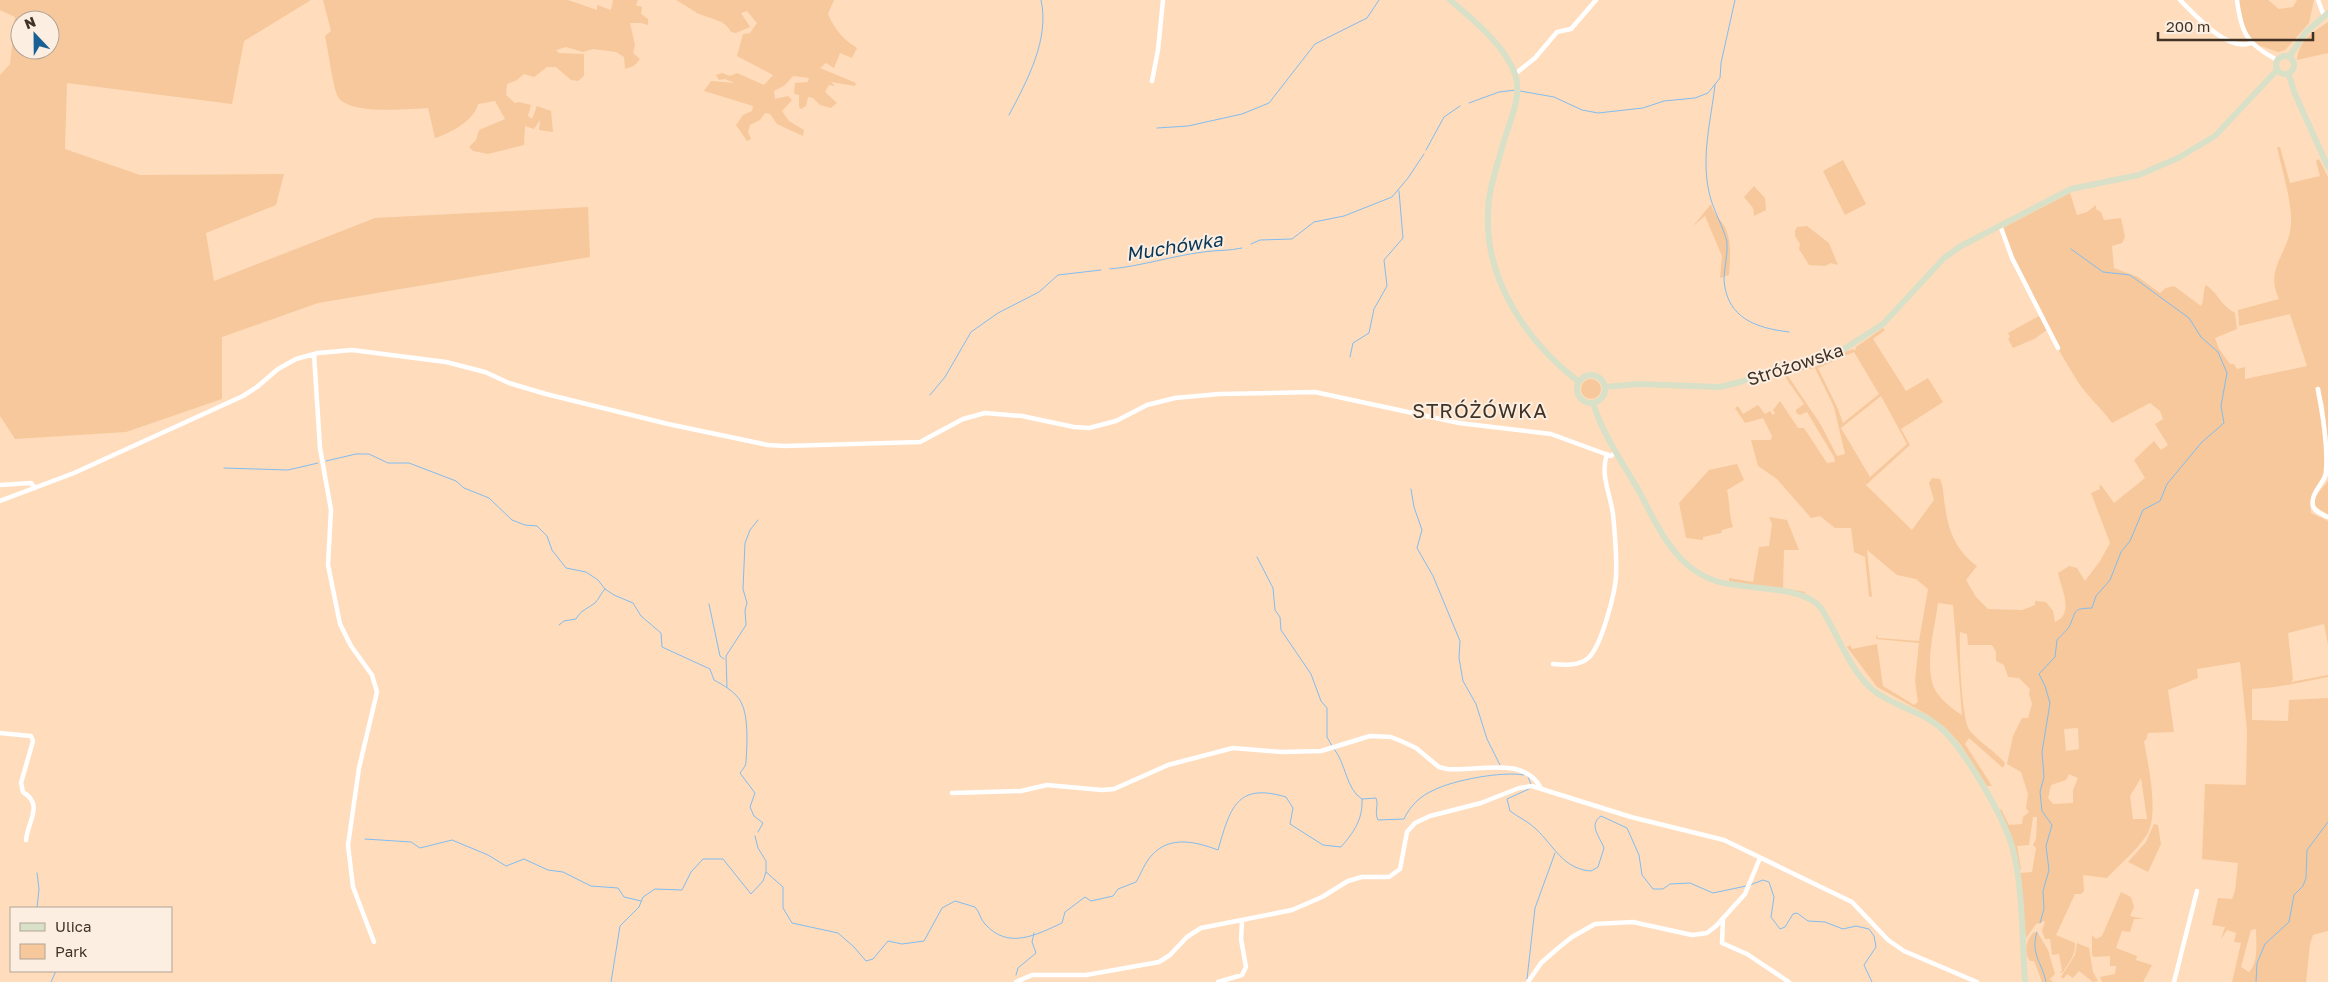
<svg xmlns="http://www.w3.org/2000/svg" width="2328" height="982" viewBox="0 0 2328 982" font-family="'Golos Text',sans-serif">
	<style>
		.green { fill: #f7c89b; fill-rule: evenodd }
		.lines { fill: none; stroke-linecap: round; stroke-linejoin: round }
		.stream { stroke: #80bdf1; stroke-width: 1 }
		.street { stroke: #fff; stroke-width: 4.5 }
		.secondary { stroke: #d8e0c8; stroke-width: 6 }
		.labels { text-anchor: middle; dominant-baseline: central; stroke-width: 4; stroke-linejoin: round; paint-order: stroke }
		.street-label { font-size: 18px; fill: #403326; stroke: #fceee1 }
		.water-label { font-size: 19px; font-style: italic; fill: #063759; stroke: #fceee1 }
		.quarter-label { font-size: 20px; letter-spacing: 1px; fill: #403326; stroke: #fceee1 }
	</style>
	<rect width="100%" height="100%" fill="#ffdcbc"/>
	<path class="green" d="M0 0H311L244 41 232 104 67 83 65 149 140 175 284 174 276 205 206 233 214 281 375 218 588 207 590 257 318 303 222 337V399L126 432 15 439 0 416V75L10 64 15 17 0 10ZM20 20H50V50H20Z
		M323 0H568L597 10V5L611 10 613 0H638L636 5 642 7 641 14 648 19V25L641 23H630L635 45 633 53 640 59 634 66 625 69 624 57 616 52 593 49 583 52 566 47 556 50 559 53 584 54V76L578 81 571 80 556 67H547L534 77 524 74 517 80 507 84 506 95 515 103 519 102 531 105 528 116 532 119 537 106 551 111 553 132 539 130 540 120 534 129 525 126 524 145 488 154 473 151 469 147 476 140 479 130 505 119 495 101 478 104C475 120 449 134 435 138L428 108C408 109 349 115 338 97 333 88 328 49 325 36L331 31Z
		M676 0H834L828 14C835 29 842 39 857 48L852 58 840 53 834 68 826 63 820 68 856 83 855 86 831 82 835 86 829 85 825 92 837 103 831 108 820 105 813 98 808 97 806 106 801 109 799 107V95L794 94 795 83 808 82 809 78 793 76 785 85 774 91 775 99 788 96 792 100 782 111 789 121 804 130 803 136 777 124 770 114 765 113 760 120 750 125 748 132 751 139 747 141 736 125 743 115 752 111 753 106 704 91 711 81 735 83 725 79 719 80 716 75 722 73 730 76 737 73 764 85 773 75 737 56 743 34 750 33 757 23 747 11 741 13 750 27 736 33 731 32C725 19 709 19 697 13 690 9 684 4 676 0Z
		M2238 0H2268L2279 9 2293 7 2297 0H2314L2309 23 2285 50 2278 52 2255 44 2245 29Z
		M2328 22V53L2297 60C2299 40 2313 32 2328 22Z
		M2277 147H2280L2290 183 2320 176 2316 161 2319 159 2328 177V441L2324 405 2319 388 2315 387C2319 414 2328 445 2323 473 2320 491 2308 491 2311 513L2328 521V645L2324 624 2288 633 2293 679 2291 682 2328 675V677C2302 682 2278 688 2252 689V720L2288 721 2289 700 2328 698V931L2313 935 2310 944 2306 982H2232L2241 943 2234 942 2236 933 2227 930 2221 939 2225 927 2212 925 2218 898 2232 899 2235 891 2238 863 2202 859 2205 784 2246 785 2247 731 2240 662 2197 669 2198 678 2168 690 2174 732 2148 733 2146 740 2144 741C2148 764 2160 816 2146 836 2136 851 2120 864 2107 878L2083 875 2084 891 2081 894H2075L2056 935 2075 943C2076 954 2069 963 2063 972L2060 973 2062 970 2059 954 2052 955 2050 939H2045L2042 931 2045 921 2036 924 2026 938 2020 873 2032 872 2036 848 2033 845 2036 839 2037 817H2033L2029 845 2017 846 2021 870H2019L1999 812 2001 809 2009 825 2022 824 2023 817 2029 812 2026 808 2028 794 2021 772 2007 764 2013 736 2022 718H2028L2032 704 2029 694 2030 689 2019 678 2008 677 2004 665 1996 661V652L1992 645H1968L1967 634 1960 632C1959 646 1961 720 1970 731 1980 743 1995 751 2005 763L2003 768 1969 738 1965 744 1992 786H1987L1961 745 1947 729 1928 715 1877 687 1847 647 1850 645 1852 649 1877 644 1883 686 1914 705 1918 702 1915 681 1919 643 1876 639V635L1878 638 1919 641 1928 589 1916 579 1897 575 1867 550 1872 597 1869 596 1865 557 1854 552 1851 528H1835L1820 516 1811 518 1777 479 1758 466 1751 440H1771L1772 436 1763 418 1745 423 1735 408 1738 406 1743 414 1758 405 1765 414 1770 411 1773 415 1775 413 1773 410 1780 401 1798 428H1804L1827 463 1835 462 1834 457 1807 412 1800 415 1796 413V410L1804 404 1781 371 1812 363 1817 367 1818 362 1853 349 1855 351 1856 347 1883 328 1885 330 1873 339 1906 391 1928 378 1943 402 1901 429 1910 445 1866 485 1912 530 1934 500 1929 483 1932 478 1940 479C1944 488 1943 496 1945 506 1948 530 1956 551 1977 566L1966 580 1976 597 1988 609 2022 610 2035 605V601L2046 602 2053 611 2055 622C2075 614 2061 588 2058 573L2069 566 2077 568 2085 581 2100 561 2110 543 2091 493 2100 489 2099 486 2101 485 2114 503 2145 478 2134 460 2154 441 2161 450 2168 445 2155 424 2163 419 2160 411 2150 403 2112 423C2102 409 2088 397 2078 382 2050 337 2019 278 2003 228L2070 193 2077 215 2087 212 2096 205V209L2101 212 2104 220 2121 218 2125 237 2122 243 2112 246 2114 268 2138 277 2160 293 2166 288 2174 286 2201 306C2205 299 2202 292 2206 285 2218 293 2221 306 2235 313L2237 329 2215 338 2219 349 2230 364H2234L2237 369 2245 367V379L2307 366 2290 314 2239 326 2238 310 2279 299C2264 268 2289 254 2291 224 2292 200 2282 171 2277 147ZM1854 352 1879 394 1843 423 1838 409 1818 368ZM1815 368 1834 407 1845 454 1837 456 1821 425 1786 373ZM1881 396 1907 444 1870 477 1841 428ZM1938 603 1953 605 1962 715C1952 709 1937 697 1933 685 1925 660 1935 628 1938 603ZM2078 728 2079 749 2066 751 2064 729ZM2069 774 2078 778 2073 790V803L2053 804 2048 798 2051 785 2066 780ZM2141 778 2147 819H2133L2130 796ZM2256 929C2256 942 2259 962 2249 972L2241 967 2251 930Z
		M1843 160 1866 204 1845 215 1823 171Z
		M1754 186 1765 198 1766 210 1754 216 1753 208 1744 197Z
		M1711 204C1714 215 1720 218 1725 227 1732 242 1730 259 1729 275L1720 278 1722 256 1705 216 1693 226Z
		M1807 226 1829 243 1838 265 1831 263 1825 266 1809 265 1799 249 1800 244 1795 236V231L1797 227Z
		M2039 316 2047 330 2034 339 2013 348 2008 339 2010 337 2008 333Z
		M1581 389a10 10 0 1 1 20 0a10 10 0 1 1-20 0Z
		M1737 464 1744 480 1727 490C1730 502 1729 515 1733 527L1722 530 1721 533 1703 537V540L1686 538 1679 503 1709 470Z
		M2328 481V515L2315 506V497Z
		M1769 517 1787 520 1799 550H1784L1783 588 1805 592V594L1729 581V578L1753 582 1759 547 1769 546 1772 524Z
		M2154 824 2158 825 2161 844 2148 872 2128 862 2146 842Z
		M2121 892 2131 897 2134 907 2130 916 2144 919H2134L2130 932 2122 931 2116 948 2137 956 2136 960 2152 965 2143 982H2102L2100 977 2115 974 2116 966H2110V956L2094 957 2092 955V935L2096 939 2102 936Z
		M2034 932 2038 933 2048 950 2055 974 2050 979 2053 982H2042L2034 961H2030C2023 951 2026 941 2034 932Z
		M2077 943 2089 948 2093 972 2098 981 2093 982 2079 971 2073 978 2067 974 2063 979 2061 977 2075 955Z"/>
	<g class="lines">
		<path class="stream" d="M1715 85C1711 120 1701 156 1709 192 1712 208 1724 228 1727 242 1728 255 1724 268 1724 280 1727 319 1757 328 1789 332
			M1520 91 1554 97 1582 110 1598 113 1643 108 1664 101 1695 98 1708 93 1720 78 1721 63 1735 0
			M1469 103 1499 92 1516 90
			M1009 115C1027 81 1050 39 1041 0
			M1157 128 1188 126 1242 114 1269 103 1315 44 1367 18 1379 0
			M1426 150 1444 117 1460 106
			M1251 244 1260 240 1292 239 1314 222 1344 216 1392 197 1408 178 1424 154
			M1110 269C1142 266 1172 256 1203 252 1217 250 1229 251 1242 248
			M1350 357 1353 343 1369 333 1374 309 1387 286 1384 260 1403 238 1399 191
			M930 395 945 377 971 332 998 313 1039 292 1058 275 1101 270
			M326 461 356 454H369L388 463H409L456 481 464 488 489 498 512 520 525 525 537 526 547 536 552 550 566 568 586 572 598 580 605 589 614 595 633 603 641 616 661 633 662 647 710 669 714 680C723 685 736 692 741 702 749 717 747 745 746 762 746 766 742 770 740 773L755 793 750 807 754 816 763 823 758 832
			M224 468 288 470 318 463
			M1411 489 1414 507 1422 530 1417 548 1433 576 1460 641 1459 658 1463 681 1476 704 1487 739 1500 765
			M1257 557 1273 588 1275 610 1280 617 1281 630 1311 674 1321 701 1327 708V737L1332 746
			M709 604 720 656 724 659
			M559 625 564 621 576 619C581 610 587 609 595 603 599 599 601 593 605 589
			M727 687 726 656 746 625 745 610 747 603 743 589 745 543 750 530 758 520
			M1334 749C1346 763 1346 790 1362 799
			M1528 777 1531 784
			M1531 788 1507 799 1510 811C1518 817 1529 822 1536 829 1554 846 1563 869 1591 871L1598 867 1604 848C1600 837 1588 825 1601 816L1627 828 1639 855 1642 875 1653 889H1663L1670 884 1690 883 1713 893 1746 886
			M755 836 758 848 766 861V872
			M365 839 411 842 420 848 452 840 488 855 506 866 524 859 548 870 563 872 591 886 618 888 624 897 641 901
			M1750 885 1763 880 1769 882 1774 897 1771 917 1780 929 1785 927 1793 914 1797 913 1808 921 1825 922 1843 929 1856 926 1869 929 1874 936 1876 947 1864 965 1872 982
			M37 908 39 889 37 873
			M2040 923 2044 909 2043 891 2049 870 2046 846 2052 825 2042 811 2040 792 2044 777 2042 752 2050 703 2045 686 2039 674 2055 657 2057 640C2061 635 2068 630 2070 625 2077 609 2073 609 2092 608L2096 596 2110 580 2121 552 2130 541 2143 510 2160 501 2167 484 2202 442 2224 423 2221 406 2227 373 2218 352 2201 337 2189 318 2130 275 2103 272 2071 249
			M2037 932C2030 954 2042 962 2046 982
			M1016 975 1018 968 1036 953 1032 942 1034 933
			M1527 979 1535 908 1555 853
			M51 982 56 971
			M611 982 620 926 639 907 643 897 655 889 682 890 691 872 703 859H723L751 894 763 881 766 872 783 887V908L792 923 838 933 854 947 866 961 873 959 888 941 902 944 924 941 942 908 955 901 975 907C980 912 980 919 985 924 1008 950 1036 935 1062 923L1065 912 1085 897 1091 901 1113 896 1118 889 1136 882C1141 874 1145 862 1152 855 1170 835 1197 842 1218 850 1230 809 1236 782 1286 797L1293 808 1290 824 1323 845 1341 847C1354 832 1363 819 1362 799L1376 798C1379 806 1374 812 1378 820L1404 819C1410 806 1420 796 1434 790 1454 780 1502 771 1524 775
			M2256 982 2257 963 2265 944 2289 922 2294 895 2303 886 2306 878 2307 850 2328 822"/>
		<path class="street" d="M2180 0C2195 15 2227 52 2251 43
			M2237 0C2241 33 2247 44 2277 60
			M2318 0 2324 16
			M1515 74 1535 58 1557 32 1571 29 1596 0
			M1152 81 1158 50 1163 0
			M2000 225 2012 258 2058 348
			M314 354 320 448 331 510 328 565 340 624 351 646 372 675 377 692 359 768 348 845 353 887 374 942
			M2318 389C2323 415 2328 448 2326 474 2323 484 2310 494 2313 506 2315 512 2322 514 2328 517
			M0 485 31 483 35 488
			M0 501 74 473 243 396 257 387 278 369 296 359 318 353 352 350 446 362 485 372 509 383 546 394 668 424 768 445 785 446 920 442 963 419 985 413 1022 416 1074 427 1089 428 1116 421 1147 405 1175 398 1219 394 1315 392 1459 423 1551 434 1611 456 1616 452
			M1553 664C1564 665 1578 666 1587 659 1601 649 1615 593 1616 576 1617 556 1615 534 1613 514 1610 493 1600 475 1607 454
			M0 733 31 736 33 741 21 783 23 792C44 805 28 820 26 840
			M952 793 1021 791 1047 785 1102 790 1114 789 1168 765 1233 748 1281 752 1321 751 1370 736 1391 737 1401 741 1416 748 1439 767 1447 769C1479 772 1523 755 1541 788
			M1723 919 1722 943 1747 954 1789 982
			M1016 982 1032 975H1086L1159 962 1170 955 1187 937 1201 928 1292 910 1322 897 1348 881 1362 877H1389L1400 869 1407 832 1415 823 1430 816 1481 803 1519 788 1532 786 1631 817 1724 840 1852 902 1888 940 1904 951 1977 982
			M1218 982 1242 975 1246 967 1241 939 1242 921
			M1528 982 1541 963 1557 949 1572 937 1595 924 1633 922 1692 935 1707 933 1716 926 1745 894 1760 858
			M2174 982 2197 891"/>
		<path class="secondary" d="M1450 0C1473 20 1504 44 1515 74 1523 95 1509 123 1503 144 1497 167 1488 190 1488 214 1485 281 1528 343 1579 382
			M2276 65a9 9 0 1 1 18 0a9 9 0 1 1-18 0Z
			M2289 57 2306 32 2328 13
			M2288 73 2295 94 2328 167
			M1577 389a14 14 0 1 1 28 0a14 14 0 1 1-28 0Z
			M1605 387 1638 384 1720 387 1740 382 1777 368 1820 358 1844 349 1883 324 1944 258 1961 246 2071 189 2139 175 2178 158 2215 136 2277 70
			M1593 403C1603 435 1622 462 1639 491 1651 514 1663 540 1681 559 1691 569 1703 577 1716 581 1746 591 1801 584 1821 608 1837 633 1851 673 1874 691 1895 707 1923 711 1943 730 1966 752 2003 816 2012 846 2023 884 2022 942 2025 982"/>
	</g>
	<g class="labels">
		<g class="street-label">
			<text transform="translate(1795 364) rotate(-18)">Stróżowska</text>
		</g>
		<g class="water-label">
			<text transform="translate(1174 246) rotate(-9)">Muchówka</text>
		</g>
		<g class="quarter-label">
			<text x="1480" y="410">STRÓŻÓWKA</text>
		</g>
	</g>
	<rect x="10" y="907" width="162" height="65" fill="#fceee1" stroke="#b1a396"/>
	<rect x="20" y="923" width="25" height="8" fill="#d8e0c8" stroke="#b1a396"/>
	<text x="55" y="932" font-size="15" fill="#403326">Ulica</text>
	<rect x="20" y="944" width="25" height="15" fill="#f7c89b" stroke="#b1a396"/>
	<text x="55" y="957" font-size="15" fill="#403326">Park</text>
	<g transform="translate(35 35) rotate(338)"><circle r="24" fill="#fceee1" stroke="#b1a396"/>
	<path d="M0-4L9 19L0 12L-9 19Z" fill="#196195"/>
	<text y="-8" font-size="14" font-weight="bold" text-anchor="middle" fill="#403326">N</text>
	</g>
	<path d="M2158 32v8h155v-8" fill="none" stroke="#403326" stroke-width="2.5"/>
	<text x="2166" y="32" font-size="15" fill="#403326" stroke="#fceee1" stroke-width="4" paint-order="stroke">200 m</text>
</svg>
